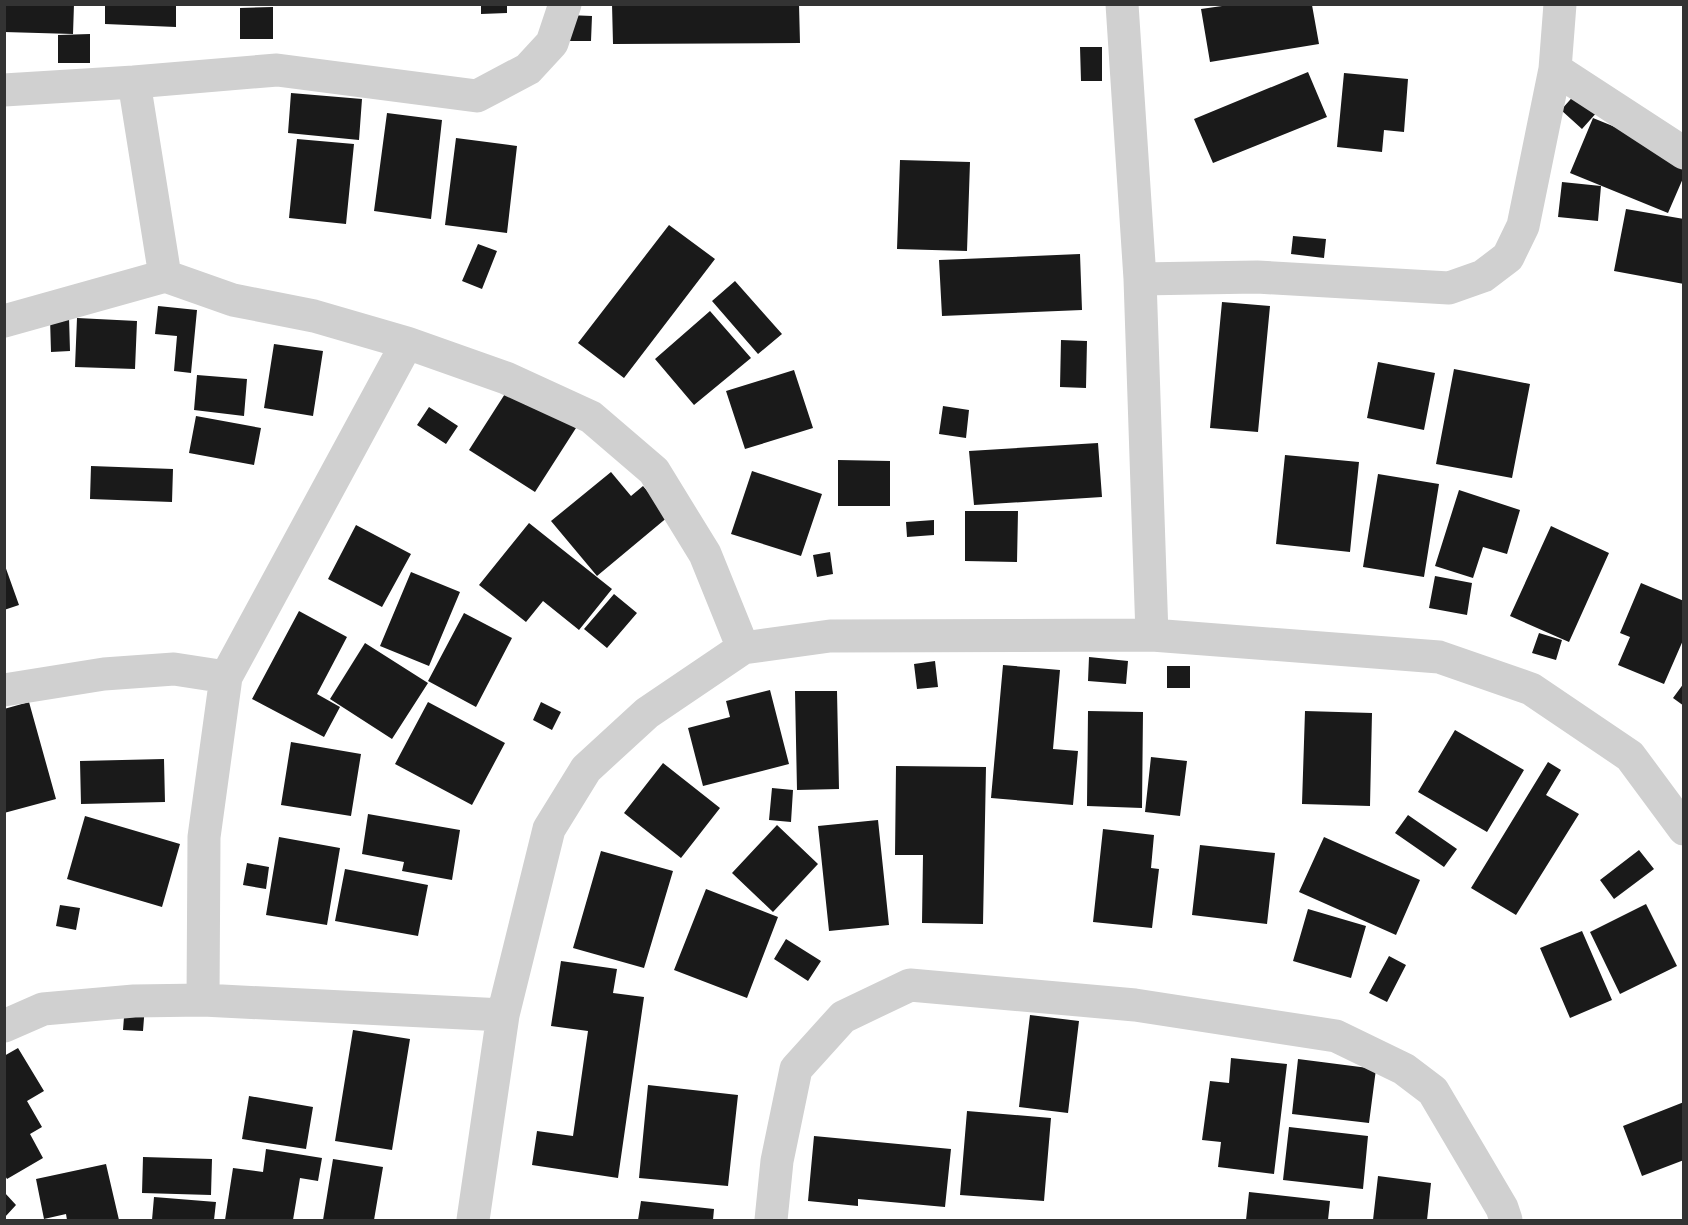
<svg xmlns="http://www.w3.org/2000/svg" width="1688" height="1225" viewBox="0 0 1688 1225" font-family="Barlow,sans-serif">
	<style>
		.building { fill: #1a1a1a }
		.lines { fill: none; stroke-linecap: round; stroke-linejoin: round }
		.minor { stroke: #d0d0d0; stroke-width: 33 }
	</style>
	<rect width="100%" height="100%" fill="#fff"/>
	<path class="building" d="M4 4H74L73 34 4 32Z
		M105 4H176V27L105 24Z
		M481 4H507V13L481 14Z
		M612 4H799L800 43 613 44Z
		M1229 5H1312L1319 44 1210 62 1201 9Z
		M273 7V39H240V8Z
		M568 15 592 16 591 41H567Z
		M90 34V63H58V35Z
		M1080 47H1102V81H1081Z
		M1308 72 1327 117 1213 163 1194 119Z
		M1344 73 1408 79 1404 132 1384 130 1382 152 1337 147Z
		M1577 92 1598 111 1582 129 1561 110Z
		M291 93 362 99 359 140 288 133Z
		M387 113 442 120 431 219 374 211Z
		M1593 118 1684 155V176L1668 213 1570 173Z
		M456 138 517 146 507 233 445 225Z
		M297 139 354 144 346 224 289 218Z
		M900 160 970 162 967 251 897 249Z
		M1562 182 1601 186 1598 221 1558 217Z
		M1626 209 1684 219V284L1614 271Z
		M669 225 715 259 624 378 578 343Z
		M1293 236 1326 239 1324 258 1291 254Z
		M478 244 497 251 482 289 462 281Z
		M1080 254 1082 310 942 316 939 260Z
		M735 281 782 334 758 354 712 301Z
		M1222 302 1270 306 1258 432 1210 428Z
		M158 306 197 310 191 373 174 371 177 336 155 334Z
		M710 311 751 358 694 405 655 359Z
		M69 317 70 351 51 352 50 318Z
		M77 318 137 321 135 369 75 367Z
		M1061 340 1087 341 1086 388 1060 387Z
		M274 344 323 351 313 416 264 408Z
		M1378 362 1435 373 1424 430 1367 418Z
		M1454 369 1530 384 1512 478 1436 464Z
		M794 370 813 428 745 449 726 391Z
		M197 375 247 379 244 416 194 410Z
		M510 386 576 428 535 492 469 450Z
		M943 406 969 410 966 438 939 434Z
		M429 407 458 426 446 444 417 425Z
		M196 416 261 428 254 465 189 453Z
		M1098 443 1102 497 974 505 969 451Z
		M1285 455 1359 462 1350 552 1276 544Z
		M838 460 890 461V506H838Z
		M91 466 173 469 172 502 90 499Z
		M752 471 822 494 801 556 731 534Z
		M611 472 631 496 643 486 669 516 597 576 551 521Z
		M1378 474 1439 484 1424 577 1363 567Z
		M1459 490 1520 510 1507 554 1483 547 1473 578 1435 566Z
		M965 511H1018L1017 562 965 561Z
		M934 520V535L907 537 906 522Z
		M529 523 612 589 579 630 543 601 526 622 479 585Z
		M356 525 411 554 382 607 328 579Z
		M1551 526 1609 553 1569 642 1510 616Z
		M830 552 833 574 817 577 813 555Z
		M4 563 19 605 4 610Z
		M411 572 460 592 429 666 380 646Z
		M1435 576 1472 583 1467 615 1429 608Z
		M1641 583 1684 601V638L1664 684 1618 665 1630 637 1620 633Z
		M614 594 637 613 607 648 584 629Z
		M299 611 347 637 317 694 340 707 324 737 252 699Z
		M464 613 512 638 476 707 428 681Z
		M1539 633 1562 640 1556 660 1532 653Z
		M365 643 428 683 392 739 330 699Z
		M1089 657 1128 661 1126 684 1088 681Z
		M935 661 938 687 917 689 914 664Z
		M1003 665 1060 670 1053 749 1078 751 1073 805 991 798Z
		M1167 666H1190V688H1167Z
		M1684 683V706L1673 698Z
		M770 690 789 764 703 786 688 728 730 717 726 701Z
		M795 691H837L839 789 797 790Z
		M29 702 56 799 4 813V709Z
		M428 702 505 743 472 805 395 764Z
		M541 702 561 712 552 730 533 720Z
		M1088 711 1143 712 1142 808 1087 806Z
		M1305 711 1372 713 1370 806 1302 804Z
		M1455 730 1524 770 1487 832 1418 792Z
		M291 742 361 754 351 816 281 805Z
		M1151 757 1187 761 1180 816 1145 812Z
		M164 759 165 802 81 804 80 761Z
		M1548 762 1561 770 1546 795 1579 814 1516 915 1471 888Z
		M663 763 720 808 681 858 624 813Z
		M896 766 986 767 983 924 922 923 923 855H895Z
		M772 788 793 790 791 822 769 820Z
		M368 814 460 830 452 880 402 871 404 862 362 854Z
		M1408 815 1457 849 1444 867 1395 833Z
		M85 816 180 844 162 907 67 879Z
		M878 820 889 925 829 931 818 826Z
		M777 825 818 864 773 912 732 873Z
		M1103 829 1154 835 1151 868 1159 869 1152 928 1093 922Z
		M279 837 340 848 327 925 266 915Z
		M1324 837 1420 880 1396 935 1299 892Z
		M1200 845 1275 853 1267 924 1192 915Z
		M1639 850 1654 869 1614 899 1600 880Z
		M601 851 673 871 644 968 573 948Z
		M247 863 269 867 266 889 243 885Z
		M345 869 428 885 418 936 335 921Z
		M706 889 778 917 747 998 674 970Z
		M1646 904 1677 966 1620 994 1590 932Z
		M60 905 80 908 76 930 56 926Z
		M1308 909 1366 926 1351 978 1293 961Z
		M1582 931 1612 1000 1570 1018 1540 948Z
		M786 939 821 961 808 981 774 959Z
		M1389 956 1406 965 1387 1002 1369 993Z
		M561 961 617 969 613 993 644 997 618 1178 532 1165 537 1131 573 1136 588 1031 551 1026Z
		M125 1004 145 1005 143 1031 123 1030Z
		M1030 1015 1079 1021 1068 1113 1019 1107Z
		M353 1030 410 1039 392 1150 335 1141Z
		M18 1048 44 1091 27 1101 42 1127 30 1134 43 1158 7 1179 4 1174V1056Z
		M1231 1058 1287 1064 1274 1174 1218 1167 1221 1142 1202 1140 1210 1081 1229 1083Z
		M1298 1059 1376 1069 1369 1123 1292 1114Z
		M648 1085 738 1095 728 1186 639 1178Z
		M249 1096 313 1107 306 1149 242 1139Z
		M1684 1102V1160L1642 1176 1623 1126Z
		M967 1111 1051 1118 1044 1201 960 1195Z
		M1289 1127 1368 1136 1363 1189 1283 1180Z
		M814 1136 951 1149 945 1207 858 1199V1206L808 1201Z
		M266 1149 322 1158 318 1181 300 1178 293 1220H225L233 1168 263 1172Z
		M143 1157 212 1159 211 1195 142 1193Z
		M333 1159 383 1167 374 1220H323Z
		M106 1164 119 1220H67L66 1214 44 1219 36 1179Z
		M1378 1176 1431 1183 1427 1220H1373Z
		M1249 1192 1330 1201 1328 1220H1246Z
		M5 1193 16 1205 5 1217Z
		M154 1197 216 1202 214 1220H152Z
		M641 1201 714 1209 713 1220H638Z"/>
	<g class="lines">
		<path class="minor" d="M1122 4 1140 279 1152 635
			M1555 69 1684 153
			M4 90 134 82
			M165 276 134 82 277 70 477 96 528 69 552 43 565 4
			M1140 279 1257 277 1449 288 1483 276 1508 257 1523 226 1555 69 1560 4
			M4 321 165 276 233 300 314 316 407 343 226 677 204 837 203 1000 503 1015 473 1220
			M407 343 506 378 591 417 654 471 705 554 743 648
			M4 690 104 674 174 669 226 677
			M503 1015 549 829 586 769 647 713 743 648 830 636 1152 635 1439 657 1531 689 1630 756 1684 829
			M4 1026 43 1009 134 1001 203 1000
			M771 1220 777 1161 796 1069 843 1017 910 985 1135 1005 1336 1036 1404 1069 1433 1091 1502 1208 1506 1220"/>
	</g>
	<rect width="1688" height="1225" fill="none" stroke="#333333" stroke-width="12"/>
</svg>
